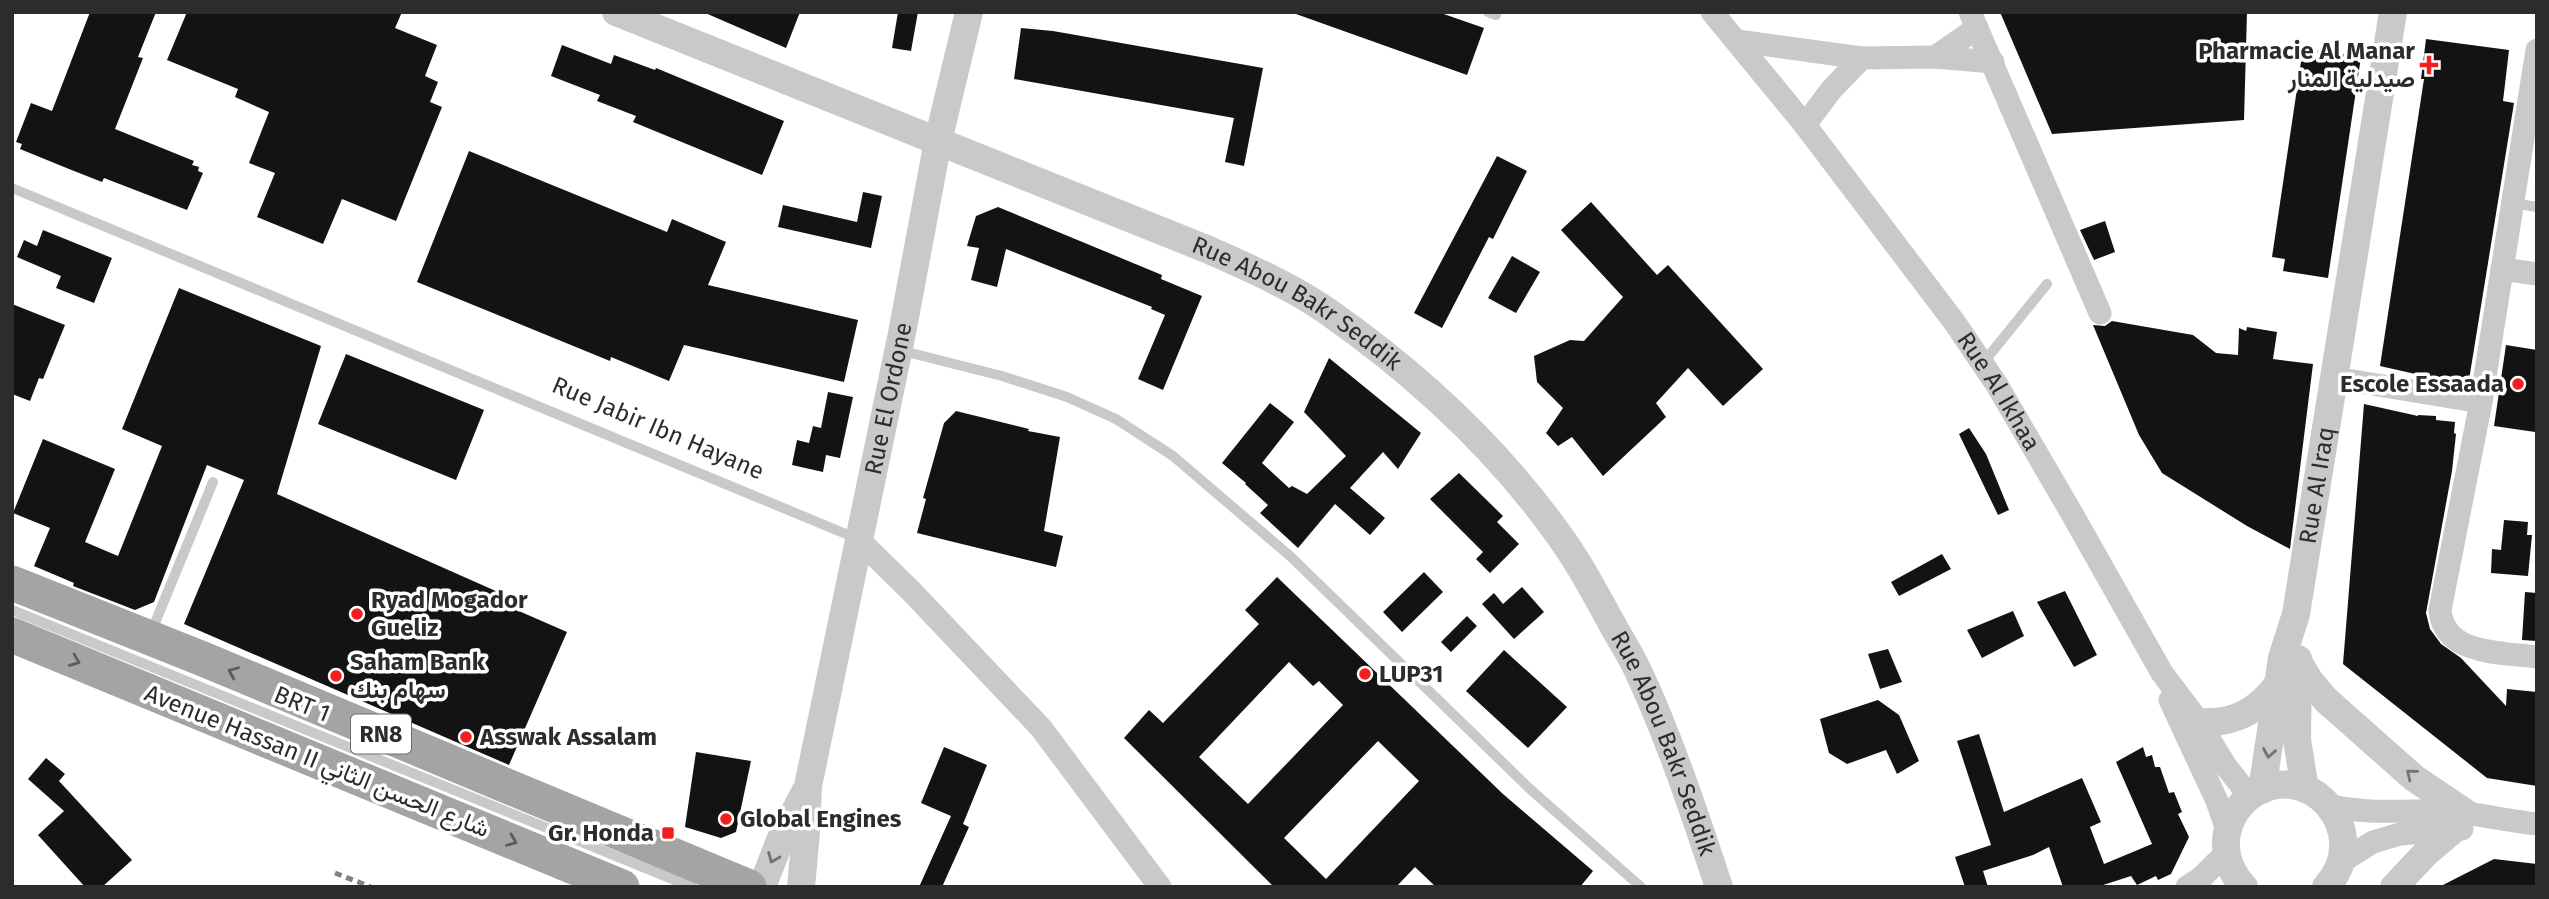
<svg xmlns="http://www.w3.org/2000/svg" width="2549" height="899" viewBox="0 0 2549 899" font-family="'Fira Sans',Vazirmatn,sans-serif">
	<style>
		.building { fill: #131313; fill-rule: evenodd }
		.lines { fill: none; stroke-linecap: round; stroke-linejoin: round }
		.service { stroke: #c9c9c9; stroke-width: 10 }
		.minor { stroke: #c9c9c9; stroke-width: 23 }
		.tertiary { stroke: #c9c9c9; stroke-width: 28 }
		.primary { stroke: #a4a4a4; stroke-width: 35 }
		.rail { stroke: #818181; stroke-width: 5; stroke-dasharray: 7 5; stroke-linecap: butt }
		.oneway { stroke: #5c5c5c }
		.oneway2 { stroke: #737373 }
		.poi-dot { fill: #f21e1f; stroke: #fff; stroke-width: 2.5 }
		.labels { text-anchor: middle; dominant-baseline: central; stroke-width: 7; stroke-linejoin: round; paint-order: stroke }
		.shield { fill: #fff; stroke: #6b6b6b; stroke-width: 2 }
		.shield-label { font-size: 23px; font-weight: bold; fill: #2c2c2c }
		.poi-label { font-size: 24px; font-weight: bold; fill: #2c2c2c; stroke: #fff; text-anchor: start }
		.street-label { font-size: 24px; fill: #2c2c2c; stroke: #fff }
	</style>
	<rect width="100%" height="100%" fill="#fff"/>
	<path class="building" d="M90 12H156L138 57 143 58 115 129 194 161 192 165 199 167 198 171 203 173 187 210 104 178 102 182 69 169 20 149 22 144 16 142 31 103 52 111Z
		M187 12H402L395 28 437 45 425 76 438 82 430 102 442 107 396 221 342 199 323 244 257 217 275 173 249 163 269 112 235 97 238 89 167 60Z
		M703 12H800L786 48Z
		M898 12H918L911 51 892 48Z
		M1297 12H1438L1484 28 1467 75 1296 14Z
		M2000 12H2247L2244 120 2052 134Z
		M1021 28 1053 31 1263 68 1244 166 1225 162 1234 118 1014 79Z
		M2426 39 2509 50 2503 101 2514 103 2468 386 2380 366 2424 79H2421Z
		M562 45 611 64 614 55 655 70 656 68 784 121 762 175 633 122 636 116 597 101 600 95 551 76Z
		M2318 50 2361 57 2328 278 2283 271 2285 259 2272 257 2302 55 2317 57Z
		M469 151 667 232 672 219 726 242 708 285 858 320 844 382 684 345 669 381 611 357 610 361 417 282Z
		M1497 156 1527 171 1493 239 1489 237 1442 328 1414 313Z
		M863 192 882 196 871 248 778 227 783 205 857 222Z
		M1591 202 1657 275 1668 265 1763 369 1723 406 1688 368 1656 403 1666 417 1603 476 1572 437 1558 446 1546 433 1563 408 1537 382 1534 356 1570 340 1584 341 1623 297 1561 230Z
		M998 207 1162 275 1161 279 1202 296 1163 390 1138 379 1165 315 1151 309 1152 307 1006 249 997 287 971 280 979 248 967 246 976 216Z
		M2105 221 2115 252 2094 260 2080 230Z
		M43 230 112 258 94 303 56 288 61 276 17 257 24 240 37 246Z
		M1512 256 1540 272 1516 313 1488 298Z
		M179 288 321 346 277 494 507 596 503 604 567 632 509 765 184 624 244 480 207 465 154 602 135 610 73 586 74 583 34 566 50 528 13 513 43 439 115 469 85 542 118 556 162 446 122 429Z
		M12 304 65 325 43 379 39 378 30 401 12 394Z
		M2112 321 2193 335 2216 353 2238 355 2239 328 2246 331 2247 327 2277 332 2273 359 2313 364 2290 549 2247 526 2162 473 2139 435 2093 325 2105 326Z
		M2506 345 2537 350 2535 432 2494 426Z
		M346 354 484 410 456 480 318 424Z
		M1329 358 1421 433 1398 469 1383 452 1350 488 1385 518 1370 535 1335 504 1298 548 1260 513 1268 505 1245 484 1246 483 1222 463 1270 403 1294 422 1262 463 1289 488 1292 486 1307 494 1346 456 1304 412Z
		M828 392 853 397 840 458 826 455 823 472 792 465 797 440 809 443 813 426 821 428Z
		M2364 404 2418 416V415L2436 416V420L2455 422 2454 433 2456 434 2452 471 2426 613 2430 629 2441 644 2461 658 2506 706 2507 689 2537 692V786L2487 778 2343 664Z
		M956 411 1029 429 1028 431 1060 437 1044 531 1063 536 1056 567 917 533 926 499 923 498 944 423Z
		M1969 428 1986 454 2009 510 1998 515 1959 434Z
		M1459 473 1503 516 1497 522 1519 544 1490 573 1476 559 1483 552 1430 499Z
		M2504 520 2528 522 2527 535H2532L2528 576 2491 573 2492 549 2501 550Z
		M1942 554 1951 569 1899 596 1891 582Z
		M1424 572 1443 592 1402 632 1383 612Z
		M1277 577 1503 794 1593 871 1580 887H1436L1415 867 1396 887H1274L1124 738 1149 710 1163 723 1259 624 1245 610ZM1289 662 1313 686 1319 681 1343 705 1248 804 1199 757ZM1378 741 1419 781 1326 879 1284 838Z
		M1522 587 1544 612 1514 639 1482 604 1494 593 1503 604Z
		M2065 591 2097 655 2074 667 2037 602Z
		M2525 592 2537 593V641L2522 640Z
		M2013 611 2024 636 1982 658 1967 630Z
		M1467 616 1477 626 1451 652 1441 642Z
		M1888 649 1902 682 1880 689 1868 654Z
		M1504 650 1567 707 1528 748 1466 691Z
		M1878 700 1899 715 1919 761 1897 774 1886 750 1847 764 1829 753 1820 719Z
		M1979 734 2004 812 2082 778 2101 822 2090 827 2104 864 2152 844 2116 762 2143 747 2146 757 2152 755 2155 767H2160L2169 793 2174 792 2182 812 2178 814 2189 837 2171 874 2158 880 2156 876 2137 885 2131 876 2097 887H2063L2049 847 2033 855 1983 871 1988 887H1965L1955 857 1991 845 1957 741Z
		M944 747 987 765 963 824 969 827 942 887H919L951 816 921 803Z
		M696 752 751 761 736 832 721 838 685 827Z
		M46 758 65 774 59 781 132 860 102 887H85L38 835 64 811 28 779Z
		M2494 859 2537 864V887H2439Z"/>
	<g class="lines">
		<path class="service" d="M1488 12 1496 15
			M12 188 858 539
			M2512 203 2537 207
			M899 350 1002 376 1067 397 1116 419 1173 456 1290 556 1530 789 1641 887
			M1983 363 2047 284
			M12 610 692 887
			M150 635 213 482"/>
		<g class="minor">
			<path id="s1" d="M1712 12 1805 125 1955 323 1997 385 2071 512 2162 673 2199 722 2225 765 2250 797"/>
			<path d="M1970 12 2100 313"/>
			<path d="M1738 41 1862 58 1935 57 1993 62"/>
			<path d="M2537 50 2481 402 2440 610C2444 656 2502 652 2537 657"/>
			<path d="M1935 57 1977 28"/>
			<path d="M1805 125 1831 90 1862 58"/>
			<path d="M2502 269 2537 274"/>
			<path d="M2335 378 2481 402"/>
			<path d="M858 539 912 592 1041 728 1160 887"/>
			<path d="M2170 700 2217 801 2227 830"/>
			<path d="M2328 805C2367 815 2407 810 2446 811 2476 813 2507 821 2537 824"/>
			<path d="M2341 862 2373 842 2400 834 2462 829"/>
			<path d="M2187 887 2201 878 2226 853"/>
		</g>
		<g class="tertiary">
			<path id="s2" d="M616 12 1209 250C1249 268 1291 286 1327 311 1414 372 1494 445 1556 531 1577 559 1594 591 1611 622 1620 639 1631 655 1639 673 1671 742 1695 815 1719 887"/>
			<path d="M2298 659 2297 740 2305 789"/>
			<path d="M2298 661 2309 680 2326 700 2414 778 2466 813"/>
			<path d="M2199 722C2233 724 2258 712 2278 684"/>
			<path id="s3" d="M2262 790 2282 658 2296 614 2393 12"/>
			<path d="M762 887 781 838 805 792"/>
			<path id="s4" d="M801 887 806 832 808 786 902 333 938 141 969 12"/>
			<path d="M2244 887C2230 872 2223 853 2227 833 2230 818 2238 806 2249 797 2307 754 2376 832 2326 887"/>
			<path d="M2394 887 2427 852 2453 830"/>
		</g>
		<path class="primary" d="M12 583 203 659 749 887
			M12 635 622 887"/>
		<path class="rail" d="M335 873 371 887"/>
	</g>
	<defs><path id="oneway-chevron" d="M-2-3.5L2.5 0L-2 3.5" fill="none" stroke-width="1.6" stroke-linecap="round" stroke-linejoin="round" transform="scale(1.75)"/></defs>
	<g class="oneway">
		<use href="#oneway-chevron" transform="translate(75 661) rotate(22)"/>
		<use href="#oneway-chevron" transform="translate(233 672) rotate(-157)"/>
		<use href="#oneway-chevron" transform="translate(512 841) rotate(22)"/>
	</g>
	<g class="oneway2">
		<use href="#oneway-chevron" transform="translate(2269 753) rotate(100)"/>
		<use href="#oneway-chevron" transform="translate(2411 774) rotate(-141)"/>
		<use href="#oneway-chevron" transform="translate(773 858) rotate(112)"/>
	</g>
	<g class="poi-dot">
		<path d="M2425.5 54.5h7v7h7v7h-7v7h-7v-7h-7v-7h7z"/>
		<circle cx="2518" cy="384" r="7"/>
		<circle cx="357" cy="614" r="7"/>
		<circle cx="1365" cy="674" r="7"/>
		<circle cx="336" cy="676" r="7"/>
		<circle cx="466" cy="737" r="7"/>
		<circle cx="726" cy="819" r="7"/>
		<rect x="661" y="826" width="14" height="14" rx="3.5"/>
	</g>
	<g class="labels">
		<rect class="shield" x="351" y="714.5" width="60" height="39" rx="5"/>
		<g class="shield-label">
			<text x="381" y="734">RN8</text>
		</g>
		<g class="poi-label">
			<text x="2415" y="51" text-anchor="end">Pharmacie Al Manar<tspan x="2415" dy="28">صيدلية المنار</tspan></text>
			<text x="2504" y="384" text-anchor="end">Escole Essaada</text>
			<text x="371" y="600">Ryad Mogador<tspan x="371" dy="28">Gueliz</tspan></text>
			<text x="350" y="662">Saham Bank<tspan x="350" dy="28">سهام بنك</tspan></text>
			<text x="1379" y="674">LUP31</text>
			<text x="480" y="737">Asswak Assalam</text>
			<text x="740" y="819">Global Engines</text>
			<text x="654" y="833" text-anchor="end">Gr. Honda</text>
		</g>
		<g class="street-label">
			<text stroke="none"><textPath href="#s2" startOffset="742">Rue Abou Bakr Seddik</textPath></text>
			<text stroke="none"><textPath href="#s1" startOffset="476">Rue Al Ikhaa</textPath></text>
			<text stroke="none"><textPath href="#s4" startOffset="497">Rue El Ordone</textPath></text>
			<text transform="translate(658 428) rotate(23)">Rue Jabir Ibn Hayane</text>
			<text stroke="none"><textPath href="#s3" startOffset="310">Rue Al Iraq</textPath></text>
			<text transform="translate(302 704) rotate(22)">BRT 1</text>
			<text stroke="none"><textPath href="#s2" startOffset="1330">Rue Abou Bakr Seddik</textPath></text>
			<text transform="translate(317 761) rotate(22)">Avenue Hassan II شارع الحسن الثاني</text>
		</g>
	</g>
	<rect width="2549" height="899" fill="none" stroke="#2c2c2c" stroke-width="28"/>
</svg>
